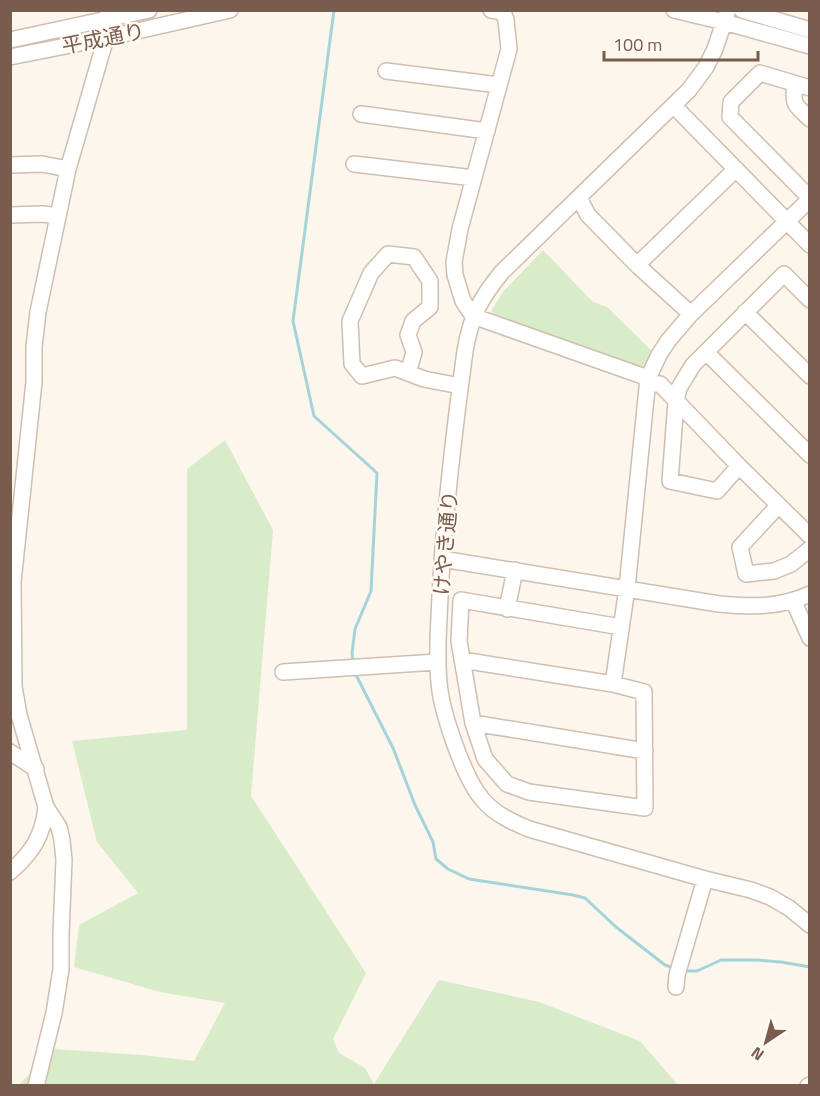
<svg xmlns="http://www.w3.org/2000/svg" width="820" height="1096" viewBox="0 0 820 1096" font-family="'Titillium Web','Noto Sans JP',sans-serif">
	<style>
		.green { fill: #d8ecc9 }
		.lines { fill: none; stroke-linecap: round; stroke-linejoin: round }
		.stream { stroke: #a5d3da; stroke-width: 3 }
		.minor-casing { stroke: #d1beb0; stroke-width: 18 }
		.minor { stroke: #fff; stroke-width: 15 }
		.labels { text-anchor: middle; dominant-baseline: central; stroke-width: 5; stroke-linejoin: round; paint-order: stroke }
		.street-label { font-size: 21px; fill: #7a5c4d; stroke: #fffaf3 }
	</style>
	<rect width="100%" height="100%" fill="#fdf6ec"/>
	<path class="green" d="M543 250 593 302 607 307 652 351 646 363 641 368 494 314 491 311 503 292Z
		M225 440 273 530 251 796 366 973 333 1039 339 1053 365 1068 374 1084 439 980 539 1002 640 1041 678 1085 18 1086 54 1049 142 1055 194 1061 225 1003 160 992 74 967 79 925 138 893 97 842 72 741 187 730V469Z"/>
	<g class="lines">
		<path class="stream" d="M334 10 293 321 314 416 377 473 371 591 355 629 352 653 353 662
			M354 671 393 748 415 805 433 842 436 859 448 869 469 879 573 895 585 898 616 927 665 965 674 968
			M683 971H697L721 960H757L781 962 810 967"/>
		<defs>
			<path id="minor" d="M491 10 503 12 506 20 509 49 460 229 454 262 455 275 463 301 473 316 648 378
				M674 10 724 22 810 46
				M728 10 715 49 706 67 689 90 502 272C480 299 471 316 465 351 454 432 444 514 440 596 439 624 436 653 439 682 441 711 464 779 483 800 495 814 512 822 529 829L705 879 751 890 770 897 789 908 810 925
				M742 10 810 30
				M10 40 149 10
				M10 57 106 38 230 10
				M386 71 499 85
				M795 84C792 105 795 105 810 119
				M810 88 760 73 731 102 730 117 810 198
				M674 106 810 245
				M361 114 487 131
				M354 164 474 178
				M10 165 42 164 68 169
				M579 198 588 215 637 265 691 314
				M10 215 43 214 58 216
				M637 265 736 169
				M745 312 810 376
				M706 352 810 455
				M408 373 414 352 408 335 413 321 430 307V281L414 257 388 254 371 273 350 321 352 364 362 376 395 368 424 379 460 386
				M647 383 660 384 739 466 810 536
				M739 466 717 491 670 481 676 401 679 388 693 365 784 274 810 300
				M778 506 740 547 746 574 774 571 791 564 810 549
				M442 559 719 604C750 607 780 608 810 594
				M793 600 810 638
				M507 609 515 570
				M462 660 613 684 644 692 645 808 529 792 507 784 485 759 473 723 459 641 461 600 621 627
				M283 672 437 662
				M613 684 627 588 648 378 659 355 668 341 691 314 810 199
				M473 723 645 751
				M10 752 36 769
				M10 872C32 853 43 836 46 807L19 715 14 686 13 582 34 382V347L38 312 68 169 106 38 108 10
				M676 987 677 975 705 879
				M36 1086 54 1013 61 969V934L64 860 62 840 59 827 46 807
				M808 1086 810 1085"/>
		</defs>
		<use href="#minor" class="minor-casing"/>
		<use href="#minor" class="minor"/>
	</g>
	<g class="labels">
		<g class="street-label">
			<text transform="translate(103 38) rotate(-11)">平成通り</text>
			<text transform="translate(445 543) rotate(-85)">けやき通り</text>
		</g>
	</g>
	<rect width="820" height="1096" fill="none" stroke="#7a5c4d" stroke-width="24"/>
	<g transform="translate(766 1042) rotate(216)" stroke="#fffaf3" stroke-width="4.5" paint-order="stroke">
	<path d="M0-4.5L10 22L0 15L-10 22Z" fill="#7a5c4d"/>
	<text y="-9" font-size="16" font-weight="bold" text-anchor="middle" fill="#7a5c4d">N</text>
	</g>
	<path d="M604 51v9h154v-9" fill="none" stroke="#7a5c4d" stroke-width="3"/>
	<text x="613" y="51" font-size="18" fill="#7a5c4d" stroke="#fffaf3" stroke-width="4.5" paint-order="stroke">100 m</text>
</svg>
